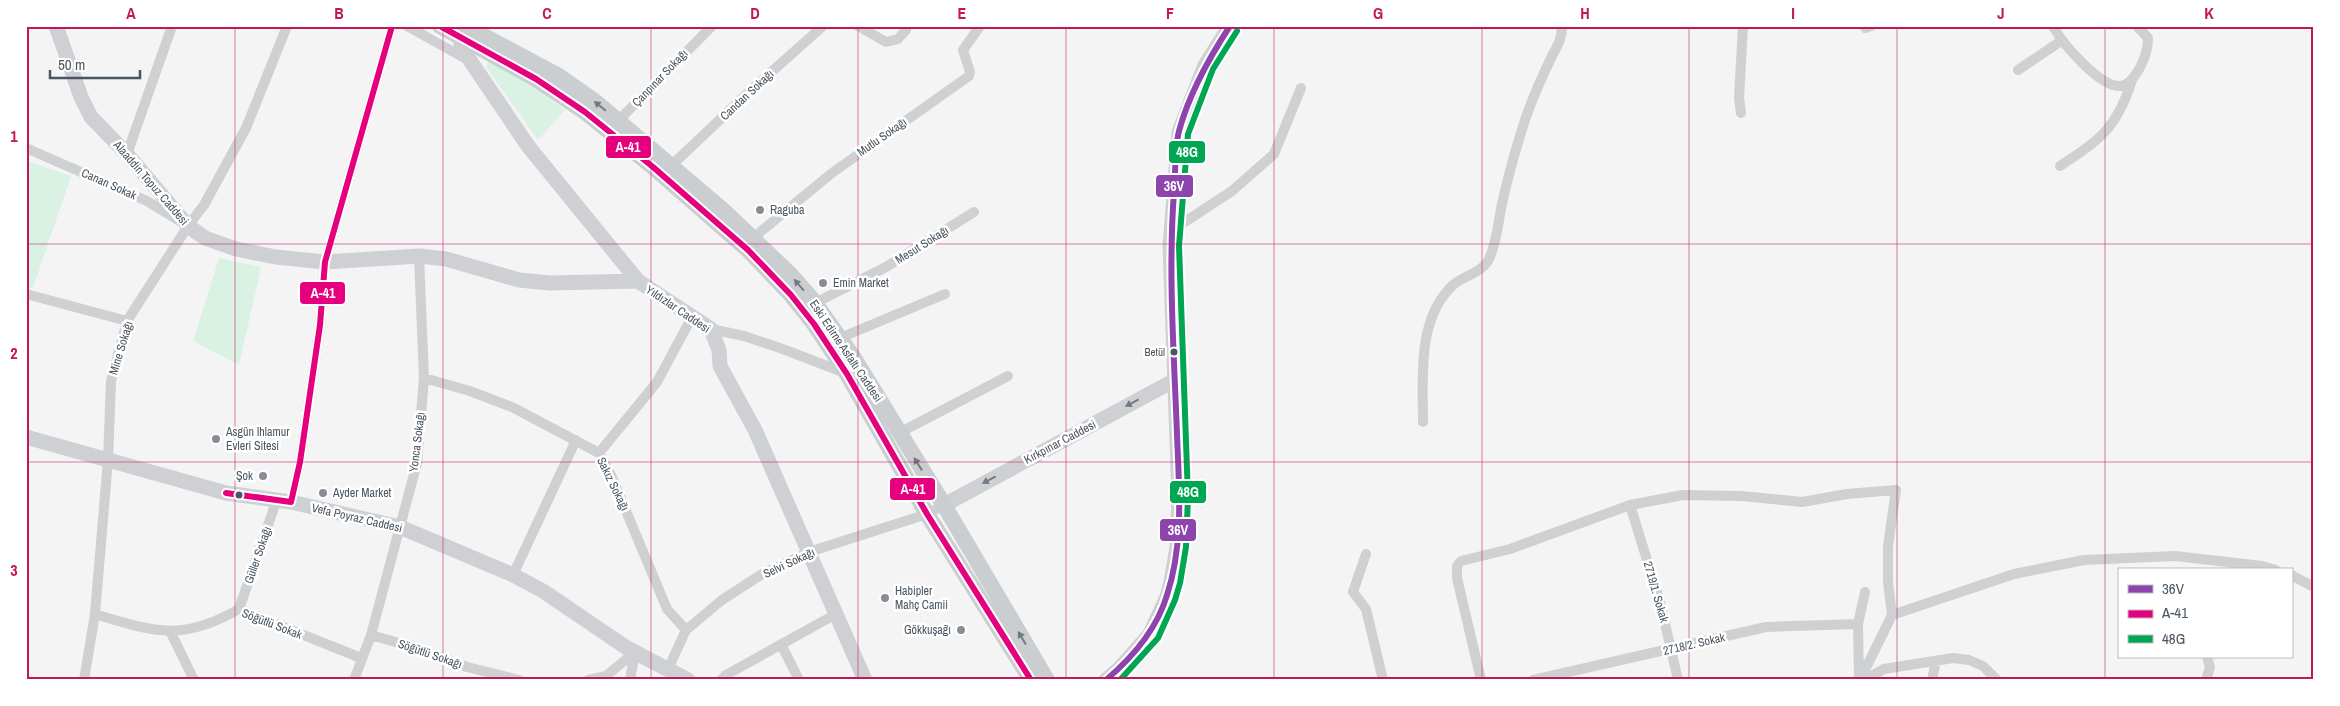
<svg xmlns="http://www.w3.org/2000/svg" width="2340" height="706" viewBox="0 0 2340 706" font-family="'Archivo Narrow',sans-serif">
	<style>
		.green { fill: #d9f2e3 }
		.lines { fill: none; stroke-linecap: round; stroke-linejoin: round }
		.street { stroke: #ced0d2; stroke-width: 10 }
		.secondary { stroke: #ced0d4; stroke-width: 15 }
		.primary { stroke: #caced1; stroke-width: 16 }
		.bus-1-casing { stroke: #fff; stroke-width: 10 }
		.bus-2-casing { stroke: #fff; stroke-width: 10 }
		.bus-3-casing { stroke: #fff; stroke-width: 10 }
		.bus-1 { stroke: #8e44ad; stroke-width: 6 }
		.bus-2 { stroke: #e5007d; stroke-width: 6 }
		.bus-3 { stroke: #00a651; stroke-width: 6 }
		.oneway { fill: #707a83 }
		.oneway2 { fill: #727b84 }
		.grid { fill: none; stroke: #c2185b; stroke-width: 1; stroke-opacity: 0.55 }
		.poi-dot { fill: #868d94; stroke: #fff; stroke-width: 2 }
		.bus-dot { fill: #4a5661; stroke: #fff; stroke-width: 2 }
		.labels { text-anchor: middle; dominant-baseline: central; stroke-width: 5; stroke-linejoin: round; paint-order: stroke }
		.bus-label { font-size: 11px; fill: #4a5661; stroke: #fff; text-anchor: end }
		.street-label { font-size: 12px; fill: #4a5661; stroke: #fff }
		.poi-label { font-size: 12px; fill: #4a5661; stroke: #fff; text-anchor: start }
		.line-badge { stroke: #fff; stroke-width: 2 }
		.badge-label { font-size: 14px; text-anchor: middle; font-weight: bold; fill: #fff }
		.neatline { fill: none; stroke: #c2185b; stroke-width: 2 }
		.grid-label { font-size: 16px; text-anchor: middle; font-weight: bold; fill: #c2185b }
	</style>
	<rect width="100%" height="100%" fill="#f4f4f4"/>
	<path class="green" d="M489 61 532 85 565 110 538 140 486 67Z
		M27 161 71 176 33 288 26 286Z
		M219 258 261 267 239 365 193 341Z"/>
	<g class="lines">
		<path class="street" d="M407 26 468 60
			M858 26 886 42 898 39 906 30
			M2053 26C2062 43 2100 88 2121 86 2129 85 2134 77 2138 71 2144 60 2148 51 2148 38L2137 26
			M1865 28 1871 26
			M2018 70 2061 41
			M1741 113 1739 98 1743 26
			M616 123 712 26
			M26 148 147 201 178 220
			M127 154 172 26
			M672 165 750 91 823 26
			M2060 166C2100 140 2117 128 2132 80
			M1171 231 1232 191 1274 154 1301 88
			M754 237 832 173 969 76 970 72 963 50 980 26
			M26 294 127 321
			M815 303 886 267 974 212
			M711 329 744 336 780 348 848 374
			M840 338 945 294
			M424 378 470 391 514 408 599 453 611 475 667 609 686 630
			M1423 422C1423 379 1417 322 1450 288 1460 276 1482 274 1489 259 1497 242 1498 223 1502 204 1508 176 1516 148 1525 120 1532 99 1542 77 1551 58 1557 46 1562 40 1562 26
			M899 433 1008 376
			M599 453 657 382 692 317
			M291 502 300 462 320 325 325 262 392 26
			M1630 505 1660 602 1678 680
			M1366 554 1353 592 1366 609 1383 680
			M513 575 576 440
			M2291 575 2314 587
			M239 609 361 658
			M239 609 276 502
			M95 614C154 632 182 642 239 609
			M1892 615 2014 574 2084 560 2175 556 2262 566 2276 570
			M171 633 194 680
			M371 635 416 648 467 667 519 680
			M781 644 799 680
			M668 669 686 630 722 600 762 574 809 552 927 514 944 505
			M84 680 95 614 108 460 111 381 127 321 188 226 204 205 246 128 287 26
			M354 680 371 635 417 463 424 378 419 256
			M588 680 606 676 635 652
			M630 680 635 652
			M721 680 726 675 836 614
			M1481 680 1457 578V566L1461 561 1510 549 1630 505 1683 495 1741 496 1802 502 1847 494 1896 490 1888 546V582L1892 615 1860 680
			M1533 680 1766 627 1858 624
			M1859 680 1858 624 1865 592
			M1864 680 1884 669 1953 658 1969 660 1983 666 1997 680
			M1932 680 1936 661
			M2206 680 2210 667 2207 657"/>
		<path class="secondary" d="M56 26 81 97 91 117 127 154 188 226 205 238 236 249 276 257 325 262 419 256 446 259 519 280 550 283 638 281
			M466 28 461 37V47L528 146 638 281 711 329 719 350 720 366 755 430 865 680
			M26 437 226 493 291 502 400 527 513 575 543 591 627 648 688 680
			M944 505 1175 380
			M1106 680 1119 669 1150 634 1167 597 1171 582 1177 547 1179 497 1170 246 1179 132 1205 65 1230 26"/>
		<path class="primary" d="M440 26 536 79 585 112 653 167 748 250 791 295 814 324 847 374 927 514 1031 680
			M465 26 559 76 596 102 723 210 791 275 812 299 854 358 944 505 1047 680"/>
		<defs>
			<path id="bus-1" d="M1106 680C1133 657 1157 629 1167 595 1184 544 1179 487 1177 434 1174 353 1168 272 1174 192 1176 172 1174 150 1179 131 1189 94 1209 58 1230 26"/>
			<path id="bus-2" d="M440 26 536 79 585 112 653 167 748 250 791 295 814 324 847 374 927 514 1031 680
				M226 493 291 502 300 462 320 325 325 262 392 26"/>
			<path id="bus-3" d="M1120 680 1158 638 1175 600 1180 583 1186 547 1188 497 1179 246 1188 134 1213 69 1237 31"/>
		</defs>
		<use href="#bus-1" class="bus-1-casing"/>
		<use href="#bus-2" class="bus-2-casing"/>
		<use href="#bus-3" class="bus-3-casing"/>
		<use href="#bus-1" class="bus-1"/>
		<use href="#bus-2" class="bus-2"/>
		<use href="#bus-3" class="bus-3"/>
	</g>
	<defs><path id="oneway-solid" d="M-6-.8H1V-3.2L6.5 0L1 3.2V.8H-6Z" transform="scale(1.25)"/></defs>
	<g class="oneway">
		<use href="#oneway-solid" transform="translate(600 106) rotate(-141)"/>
		<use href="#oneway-solid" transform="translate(799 285) rotate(-131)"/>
		<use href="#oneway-solid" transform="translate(918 464) rotate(-122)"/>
		<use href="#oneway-solid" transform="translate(1022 638) rotate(-121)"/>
	</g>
	<g class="oneway2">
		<use href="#oneway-solid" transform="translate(1132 403) rotate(152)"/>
		<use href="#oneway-solid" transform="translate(989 480) rotate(152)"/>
	</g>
	<path class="grid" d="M235 26V680M443 26V680M651 26V680M858 26V680M1066 26V680M1274 26V680M1482 26V680M1689 26V680M1897 26V680M2105 26V680M26 244H2314M26 462H2314"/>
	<g class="poi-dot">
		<circle cx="760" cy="210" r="5"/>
		<circle cx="823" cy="283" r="5"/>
		<circle cx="216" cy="439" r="5"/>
		<circle cx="263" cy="476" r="5"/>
		<circle cx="323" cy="493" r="5"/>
		<circle cx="885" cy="598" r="5"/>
		<circle cx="961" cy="630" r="5"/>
	</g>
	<g class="bus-dot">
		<circle cx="1174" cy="352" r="4.5"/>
		<circle cx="239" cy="495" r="4.5"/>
	</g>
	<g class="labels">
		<g class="bus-label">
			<text x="1165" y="352">Betül</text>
		</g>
		<g class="street-label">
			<text transform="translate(660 78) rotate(-46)">Çanpınar Sokağı</text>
			<text transform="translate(747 95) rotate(-43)">Candan Sokağı</text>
			<text transform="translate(882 137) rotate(-35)">Mutlu Sokağı</text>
			<text transform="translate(151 183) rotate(49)">Alaaddin Topuz Caddesi</text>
			<text transform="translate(109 184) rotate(24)">Canan Sokak</text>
			<text transform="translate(922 245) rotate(-32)">Mesut Sokağı</text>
			<text transform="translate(678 309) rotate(34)">Yıldızlar Caddesi</text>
			<text transform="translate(121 348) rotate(-73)">Mine Sokağı</text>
			<text transform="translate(846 351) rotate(56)">Eski Edirne Asfaltı Caddesi</text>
			<text transform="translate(417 442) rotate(-83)">Yonca Sokağı</text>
			<text transform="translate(1060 442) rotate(-28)">Kırkpınar Caddesi</text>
			<text transform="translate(613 484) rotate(64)">Sakız Sokağı</text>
			<text transform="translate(357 518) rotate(13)">Vefa Poyraz Caddesi</text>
			<text transform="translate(258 555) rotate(-71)">Güller Sokağı</text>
			<text transform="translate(789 563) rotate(-25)">Selvi Sokağı</text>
			<text transform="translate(1656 592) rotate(74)">2719/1. Sokak</text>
			<text transform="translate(272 624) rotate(21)">Söğütlü Sokak</text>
			<text transform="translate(1694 644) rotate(-13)">2718/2. Sokak</text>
			<text transform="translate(430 654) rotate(19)">Söğütlü Sokağı</text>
		</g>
		<g class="poi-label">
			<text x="770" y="210">Raguba</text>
			<text x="833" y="283">Emin Market</text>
			<text x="226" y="432">Asgün Ihlamur<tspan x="226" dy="14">Evleri Sitesi</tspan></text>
			<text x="253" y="476" text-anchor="end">Şok</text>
			<text x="333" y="493">Ayder Market</text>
			<text x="895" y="591">Habipler<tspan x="895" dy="14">Mahç Camii</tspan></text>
			<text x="951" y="630" text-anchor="end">Gökkuşağı</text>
		</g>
	</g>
	<g class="line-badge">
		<rect x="605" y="135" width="47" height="24" rx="5" fill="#e5007d"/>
		<rect x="1168" y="140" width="38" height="24" rx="5" fill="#00a651"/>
		<rect x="1155" y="174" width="39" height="24" rx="5" fill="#8e44ad"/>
		<rect x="299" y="281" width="47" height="24" rx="5" fill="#e5007d"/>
		<rect x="889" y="477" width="47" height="24" rx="5" fill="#e5007d"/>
		<rect x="1169" y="480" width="38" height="24" rx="5" fill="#00a651"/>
		<rect x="1159" y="518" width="38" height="24" rx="5" fill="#8e44ad"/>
	</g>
	<g class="badge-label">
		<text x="628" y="152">A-41</text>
		<text x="1187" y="157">48G</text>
		<text x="1174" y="191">36V</text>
		<text x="323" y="298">A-41</text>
		<text x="913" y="494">A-41</text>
		<text x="1188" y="497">48G</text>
		<text x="1178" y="535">36V</text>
	</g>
	<rect width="2340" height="706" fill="none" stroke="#ffffff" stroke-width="55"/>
	<rect x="2118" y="568" width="175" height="90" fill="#ffffff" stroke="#b7bbc0"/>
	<rect x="2128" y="585" width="25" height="8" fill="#8e44ad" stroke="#b7bbc0"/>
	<text x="2162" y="594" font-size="15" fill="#4a5661">36V</text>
	<rect x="2128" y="610" width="25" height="8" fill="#e5007d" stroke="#b7bbc0"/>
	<text x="2162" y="618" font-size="15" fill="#4a5661">A-41</text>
	<rect x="2128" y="635" width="25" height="8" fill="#00a651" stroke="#b7bbc0"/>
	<text x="2162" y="644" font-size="15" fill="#4a5661">48G</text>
	<path d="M50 70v8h90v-8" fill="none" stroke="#4a5661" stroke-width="2.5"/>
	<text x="58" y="70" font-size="15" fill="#4a5661" stroke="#ffffff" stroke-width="4" paint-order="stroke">50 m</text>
	<rect x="28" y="28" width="2284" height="650" class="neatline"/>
	<g class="grid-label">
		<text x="131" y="19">A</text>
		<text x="339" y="19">B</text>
		<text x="547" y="19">C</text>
		<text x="755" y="19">D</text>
		<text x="962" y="19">E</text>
		<text x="1170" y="19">F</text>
		<text x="1378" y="19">G</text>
		<text x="1585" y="19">H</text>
		<text x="1793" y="19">I</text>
		<text x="2001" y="19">J</text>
		<text x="2209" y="19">K</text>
		<text x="14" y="142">1</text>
		<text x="14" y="359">2</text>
		<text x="14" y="576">3</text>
	</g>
</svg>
